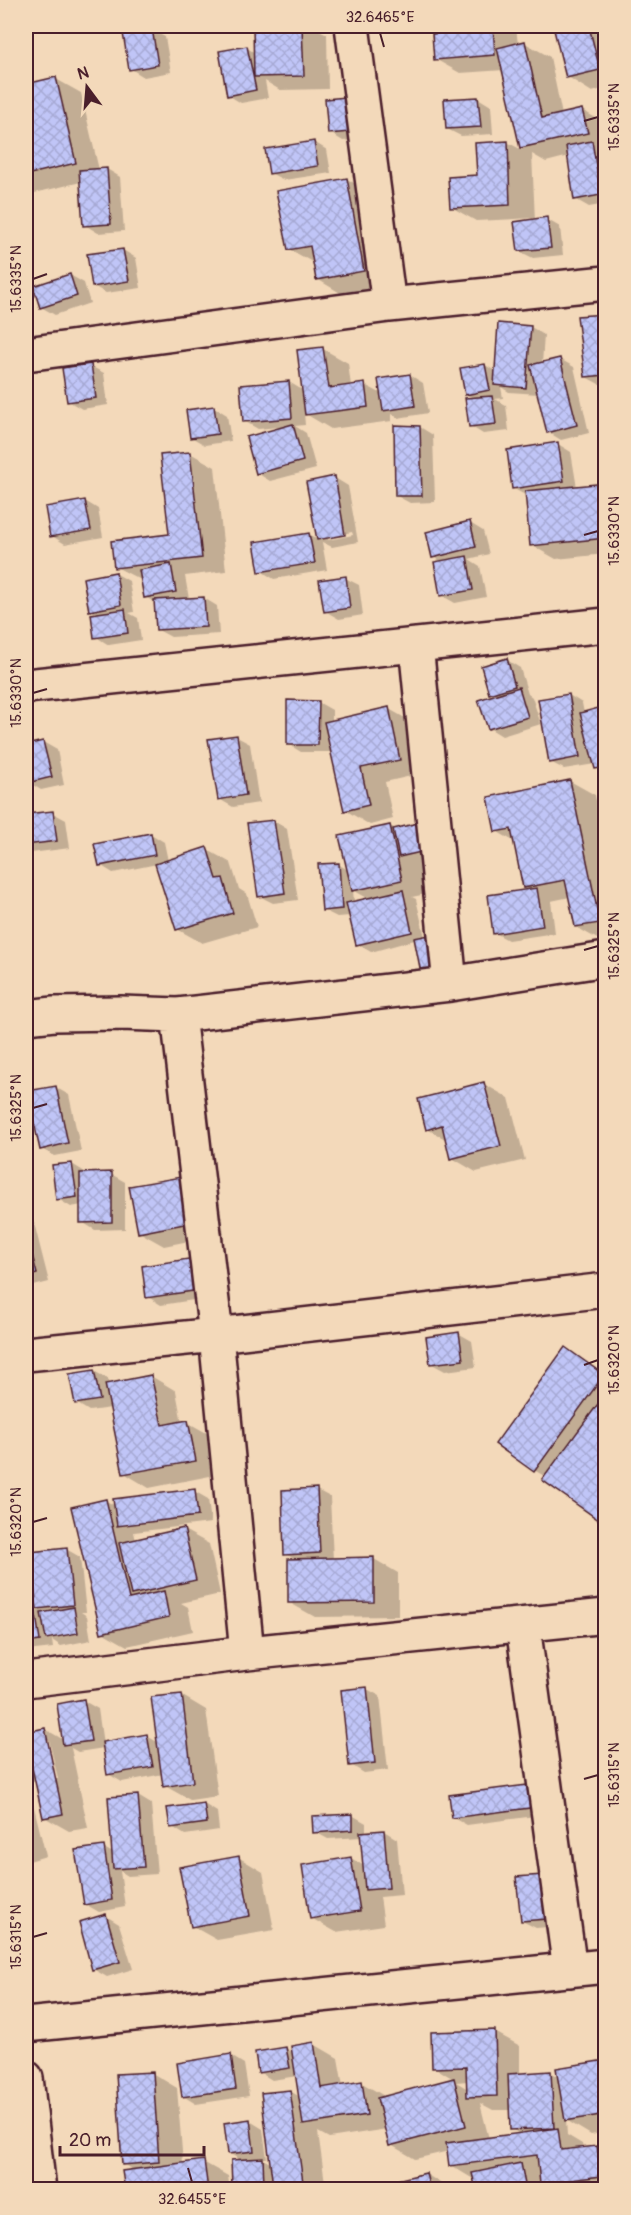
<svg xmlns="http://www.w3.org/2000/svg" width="631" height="2215" viewBox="0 0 631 2215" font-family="Pangolin,sans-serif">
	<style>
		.shadow { fill: #0003; fill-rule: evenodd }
		.building { fill: url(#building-cross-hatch); stroke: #4a1f2b; stroke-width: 1.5 }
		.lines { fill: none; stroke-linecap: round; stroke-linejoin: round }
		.minor-casing { stroke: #4a1f2b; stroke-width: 38 }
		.minor { stroke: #f3d9ba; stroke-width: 33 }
		.ticks { fill: none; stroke: #4a1f2b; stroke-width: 2 }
		.neatline { fill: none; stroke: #4a1f2b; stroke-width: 2 }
		.ticks-label { font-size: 15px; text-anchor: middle; fill: #4a1f2b }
	</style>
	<defs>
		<pattern id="building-cross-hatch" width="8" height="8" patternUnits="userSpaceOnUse" patternTransform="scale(1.5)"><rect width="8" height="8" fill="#c0c5f7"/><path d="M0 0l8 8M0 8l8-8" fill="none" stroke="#a6a9d4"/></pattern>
	</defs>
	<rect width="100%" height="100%" fill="#f3d9ba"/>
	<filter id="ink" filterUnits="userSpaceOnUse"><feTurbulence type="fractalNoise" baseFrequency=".0167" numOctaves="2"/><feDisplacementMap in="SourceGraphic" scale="12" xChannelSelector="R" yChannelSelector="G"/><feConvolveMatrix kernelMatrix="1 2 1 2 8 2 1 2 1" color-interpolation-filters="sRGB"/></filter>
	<g filter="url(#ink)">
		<path class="shadow" d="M254 26H312L327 34 328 89 280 90 265 81 268 98 241 103 228 95 247 48 255 53Z
			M465 26H516L518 45 525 43 550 57 562 115 582 110 606 124V204L589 207 575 199 569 156 546 162 532 154 535 221 546 219 560 227 563 255 533 258 519 251 534 218 476 221 451 207 507 142 522 150 504 70 460 73 435 59 466 33Z
			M555 26H606V88L592 92 568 77Z
			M151 30 165 37 171 72 144 77 131 69Z
			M56 79 81 93 99 170 107 169 120 177 124 231 98 233 85 225 81 182 26 195V86Z
			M478 98 491 106 493 134 461 136 447 129Z
			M326 100 363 139 343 141 330 133Z
			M314 142 327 150 331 173 284 180 270 173Z
			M347 179 372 194 389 285 342 294 317 279 314 263 289 249Z
			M123 250 136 258 141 288 106 293 93 286Z
			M70 275 84 283 90 303 55 315 41 307Z
			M606 315V384H599L586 377Z
			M531 327 544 335 542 364 560 359 574 367 589 433 561 440 548 432 538 394 509 392 501 387 503 398 495 399 506 405 509 431 483 434 470 426 475 399 466 394 485 365 497 372Z
			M323 349 348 363 351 386 365 385 382 394 410 375 423 383 428 413 398 418 392 414V421L331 429 304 413 305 425 295 426 306 433 316 469 270 481 257 473 279 427 258 429 244 421 289 382 304 391Z
			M90 366 104 373 108 405 82 409 68 401Z
			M214 407 227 415 231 441 205 445 191 437Z
			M420 427 433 435 435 502 410 503 397 496Z
			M558 444 571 452 577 488 606 485V554L556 559 531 545 527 496 514 489Z
			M190 453 215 467 226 571 185 576 189 599 204 598 217 606 219 634 171 637 158 630 156 603 145 597 143 581 116 567 171 535Z
			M335 478 348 486 358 542 332 547 322 542 327 570 274 579 261 571 309 534 318 540 308 483ZM352 532 353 535 328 540V537Z
			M85 501 98 509 103 537 65 544 52 536Z
			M470 523 483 531 489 554 469 559 480 566 486 597 455 603 441 595 443 562 433 557Z
			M115 573 129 581 134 612 129 613 138 618 141 640 109 645 96 637 98 614 90 610Z
			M345 578 359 585 363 615 339 619 325 611Z
			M507 660 520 668 528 694 532 697 541 724 502 736 489 728 496 696 490 693Z
			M569 695 582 703 584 713 606 708V774L596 768 595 764 564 769 550 762Z
			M318 702 332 710V722L389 709 414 723 424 773 385 782 393 819 370 825 345 810 332 752H301L288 744Z
			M237 737 250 744 259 803 233 807 219 799Z
			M43 742 57 750 64 785 41 790 28 782 26 770V746Z
			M570 781 595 795 606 847V940L601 941 576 927 570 897 551 901 555 933 508 940 495 933 530 890 524 887 515 842 496 831Z
			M53 813 66 820 70 848 31 853 26 850V815Z
			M274 821 287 829 298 900 273 903 259 896Z
			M390 826 446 856 419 862 426 894 412 897 416 899 425 937 371 952 357 944 351 916 337 917 323 910 338 864 348 870ZM353 890 369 899 354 902Z
			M151 834 164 842 168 861 206 849 231 863 239 889 247 894 257 927 202 943 177 929 157 864 113 873 100 865Z
			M484 1084 509 1098 525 1160 476 1172 452 1158 447 1140 427 1129Z
			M55 1087 69 1095 81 1151 55 1156 41 1149Z
			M72 1164 85 1172 86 1174H111L125 1182V1229L95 1230 82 1222V1205L71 1207 58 1199Z
			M192 1177 217 1191 224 1234 164 1246 139 1232Z
			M26 1208 31 1211 49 1282 26 1288Z
			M202 1258 219 1296 161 1305 148 1297Z
			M458 1333 472 1341 476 1367 445 1371 432 1364Z
			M566 1349 606 1375V1523L546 1477 534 1470Z
			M94 1371 108 1379 109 1385 151 1376 176 1391 182 1423 187 1422 212 1436 220 1474 149 1488 124 1473 111 1408 89 1411 76 1403Z
			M317 1490 330 1497 333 1560 374 1559 398 1573V1616L315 1617 290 1603 296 1560 286 1554Z
			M194 1491 208 1499 211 1523 134 1532 136 1541 184 1530 209 1544 220 1594 181 1603 188 1607 193 1631 127 1646 102 1632 106 1501 116 1506Z
			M66 1549 80 1557 86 1612H81L87 1616 91 1640 61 1646 52 1640 53 1648 26 1651V1599L33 1598 37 1600Z
			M26 1570 29 1590 26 1591Z
			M367 1689 380 1696 388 1770 364 1773 351 1765Z
			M181 1695 206 1710 218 1796 190 1800 165 1786 163 1774 122 1782 108 1774 104 1748 78 1752 71 1748 88 1828 69 1831 44 1817 37 1781 32 1782 26 1778V1734L45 1729 64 1740 84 1701 98 1709 103 1744 147 1736 159 1743ZM46 1740H49L58 1779H55Z
			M534 1786 550 1814 467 1825 454 1818Z
			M26 1792 31 1795 46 1856 26 1862Z
			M138 1796 151 1804 157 1874 128 1876 120 1871 125 1907 99 1912 85 1904 104 1848 113 1853Z
			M204 1804 217 1812 219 1830 185 1835 172 1827Z
			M352 1815 366 1823V1833L384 1831 397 1839 402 1895 380 1897 384 1925 336 1932 311 1918 351 1858 364 1866 362 1837 328 1839 315 1832Z
			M238 1857 263 1872 274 1930 217 1940 192 1926Z
			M518 1879 560 1926 536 1928 522 1921Z
			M106 1916 119 1924 133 1969 107 1977 93 1969Z
			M495 2032 520 2046V2074L551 2073 559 2077 606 2061V2132L591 2135 566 2120 567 2135 582 2144 583 2149 597 2147 606 2152V2190H553L547 2186 548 2190H477L475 2180 450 2165 449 2151 415 2159 391 2145 387 2129 329 2138 318 2132 326 2190H282L277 2187V2190H241L234 2185 242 2161 229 2153 250 2121 263 2129 267 2158H261L272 2164 290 2091 300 2097 297 2076 272 2080 259 2072 286 2048 293 2053 314 2044 338 2058 343 2086 362 2083 386 2097 455 2080 434 2067ZM468 2081V2089L456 2082ZM480 2103 493 2110H511L512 2129 521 2135 489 2139Z
			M231 2056 244 2064 249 2096 196 2104 183 2096Z
			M152 2073 177 2088 183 2164 203 2162 228 2176 230 2190H127L135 2171 124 2164Z
			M426 2174 451 2190H387Z"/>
		<path class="building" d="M253 26H302L304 76 254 77Z
			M464 26H493L495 55 434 60 432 34 464 31Z
			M553 26H589L600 70 566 78Z
			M152 28 158 65 129 70 123 33Z
			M525 41 542 118 582 109 588 133 520 148 497 48Z
			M247 46 256 90 227 96 219 51Z
			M56 77 76 163 26 175V84Z
			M347 97 350 132 328 134 325 99Z
			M478 97 481 127 446 129 444 99Z
			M314 141 318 166 269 174 265 149Z
			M508 141 510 205 450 208 448 177 477 175 475 143Z
			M592 141 601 195 574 200 566 146Z
			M107 168 111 224 83 226 79 170Z
			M347 178 364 271 316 280 310 246 288 250 276 191Z
			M547 217 551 248 518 251 514 222Z
			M123 249 129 281 92 287 87 254Z
			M70 274 77 296 40 308 33 286Z
			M606 314V375L585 377 577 316Z
			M498 323 531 326 526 388 494 385Z
			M323 347 329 388 365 383 368 407 305 415 297 350Z
			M560 358 577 425 547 433 530 365Z
			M91 364 96 398 67 402 62 368Z
			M485 364 490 390 465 395 460 368Z
			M410 374 415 406 383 411 378 379Z
			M289 381 292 418 243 422 240 385Z
			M492 396 496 424 469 427 465 398Z
			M214 406 218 434 190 438 186 410Z
			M293 424 303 461 256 474 246 437Z
			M394 425 420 426 422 496H395Z
			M558 442 564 481 512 489 507 450Z
			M190 452 202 558 114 568 111 541 169 534 160 455Z
			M335 476 345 535 317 540 306 482Z
			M606 483V538L530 546 525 491Z
			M85 500 91 530 50 537 45 507Z
			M470 521 476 547 432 558 426 532Z
			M309 533 315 563 259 572 254 542Z
			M467 556 473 590 440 596 434 562Z
			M171 564 176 592 144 598 139 570Z
			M116 572 121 605 89 611 83 578Z
			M346 576 350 608 324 612 319 580Z
			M204 597 206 627 156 630 154 600Z
			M125 609 128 633 94 638 91 614Z
			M507 658 515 686 489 694 481 666Z
			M519 687 528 717 488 729 478 700Z
			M569 694 580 757 549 763 538 699Z
			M287 700 319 701 318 745H287Z
			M606 706V767L595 769 580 713Z
			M389 707 400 760 361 768 369 805 344 811 324 722Z
			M237 735 246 795 218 800 208 739Z
			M43 741 52 777 27 783 26 745Z
			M570 780 600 923 575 927 565 880 523 888 511 829 495 832 488 797Z
			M53 811 57 841 26 845V814Z
			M274 820 285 893 258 897 247 823Z
			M426 821 434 849 399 857 393 829Z
			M390 825 402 880 352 891 339 836Z
			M151 833 155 855 99 866 94 844Z
			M207 847 217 879 223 878 233 913 176 930 155 864Z
			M339 863 342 909 322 911 318 864Z
			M537 888 543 926 493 934 488 895Z
			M403 890 412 932 356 945 346 903Z
			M440 933 446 969 421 973 414 938Z
			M484 1082 501 1146 450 1159 442 1125 426 1130 418 1099Z
			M56 1086 68 1143 40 1150 27 1091Z
			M72 1163 77 1197 56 1200 52 1165Z
			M112 1172V1222L80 1223V1173Z
			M192 1175 200 1221 138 1233 129 1186Z
			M26 1231 37 1274 26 1277Z
			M202 1257 206 1289 146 1298 142 1266Z
			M459 1332 463 1360 430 1364 426 1337Z
			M565 1347 604 1375 534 1472 495 1444Z
			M94 1370 100 1400 75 1404 69 1374Z
			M151 1375 162 1425 188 1420 196 1461 123 1474 105 1384Z
			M606 1393V1525L542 1480Z
			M317 1488 320 1553 284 1555 282 1490Z
			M195 1489 198 1516 117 1526 113 1499Z
			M106 1499 129 1599 164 1591 169 1617 101 1633 71 1507Z
			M184 1528 196 1580 131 1595 119 1543Z
			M67 1548 73 1605 37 1609 30 1552Z
			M374 1557V1602L288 1603V1559Z
			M33 1596 40 1641 26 1643V1597Z
			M74 1607 78 1633 46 1639 41 1613Z
			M367 1687 375 1763 349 1766 341 1690Z
			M182 1694 193 1782 163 1787 151 1697Z
			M84 1699 91 1741 63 1745 57 1704Z
			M45 1728 63 1814 43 1818 31 1763 26 1764V1732Z
			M147 1734 153 1767 107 1775 102 1742Z
			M535 1784 537 1807 452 1818 449 1795Z
			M138 1795 144 1867 113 1869 108 1797Z
			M204 1803 207 1823 170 1828 167 1808Z
			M353 1814V1830L313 1833 312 1816Z
			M384 1830 389 1888 365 1890 360 1832Z
			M104 1846 112 1900 84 1905 75 1850Z
			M239 1856 250 1916 191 1927 179 1867Z
			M351 1857 360 1911 310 1919 302 1865Z
			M543 1875 547 1919 521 1921 516 1877Z
			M106 1914 120 1962 92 1970 79 1922Z
			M495 2030 497 2096 467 2097 466 2067 432 2068 431 2032Z
			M314 2042 321 2088 362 2081 367 2115 303 2125 291 2046Z
			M286 2047 290 2068 258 2073 255 2052Z
			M231 2054 236 2089 182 2097 177 2063Z
			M606 2060V2114L565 2121 556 2068Z
			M551 2071 554 2128 510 2130 508 2074Z
			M153 2072 159 2162 122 2165 116 2074Z
			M454 2078 466 2126 389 2146 377 2098Z
			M290 2090 303 2182 273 2186 261 2093Z
			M250 2119 254 2151 228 2154 224 2123Z
			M558 2128 561 2150 597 2146 601 2176 540 2184 537 2155 449 2166 446 2143Z
			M263 2158 264 2184 232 2186 231 2160Z
			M204 2160 208 2190H125L122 2171Z
			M521 2163 526 2190H476L472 2173Z
			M426 2173 430 2190H385L384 2183Z"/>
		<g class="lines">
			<defs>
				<path id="minor" d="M352 26 389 305
					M26 354 389 305 606 283
					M416 645 450 984
					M26 686 606 625
					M178 1015 216 1335 247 1653
					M26 1017 54 1014 121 1013 178 1015 450 984 606 959
					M26 1354 216 1335 606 1290
					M523 1626 570 1970
					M26 1680 247 1653 606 1616
					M26 2025 606 1966
					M26 2078 39 2190"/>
			</defs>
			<use href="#minor" class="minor-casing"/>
			<use href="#minor" class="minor"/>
		</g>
	</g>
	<path class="ticks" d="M380 33 384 47M584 121 598 117M33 279 47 274M584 535 598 531M33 693 47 689M584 950 598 946M33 1108 47 1104M584 1365 598 1360M33 1522 47 1518M584 1779 598 1775M33 1937 47 1933M188 2168 192 2182"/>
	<rect width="631" height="2215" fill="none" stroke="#f3d9ba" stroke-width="66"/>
	<g transform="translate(87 87) rotate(344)" stroke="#f3d9ba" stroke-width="4.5" paint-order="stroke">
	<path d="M0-4.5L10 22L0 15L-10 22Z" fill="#4a1f2b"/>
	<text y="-9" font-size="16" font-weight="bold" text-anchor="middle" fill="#4a1f2b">N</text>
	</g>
	<path d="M60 2146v9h144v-9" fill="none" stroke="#4a1f2b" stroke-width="3"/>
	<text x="69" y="2146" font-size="18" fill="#4a1f2b" stroke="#f3d9ba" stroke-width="4.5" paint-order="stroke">20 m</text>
	<rect x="33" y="33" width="565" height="2149" class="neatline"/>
	<g class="ticks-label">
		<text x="380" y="22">32.6465°E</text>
		<text transform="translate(614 117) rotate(-90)" y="5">15.6335°N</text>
		<text transform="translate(16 279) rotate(-90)" y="5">15.6335°N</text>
		<text transform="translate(614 531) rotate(-90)" y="5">15.6330°N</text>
		<text transform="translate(16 693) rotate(-90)" y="5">15.6330°N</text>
		<text transform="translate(614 946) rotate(-90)" y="5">15.6325°N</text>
		<text transform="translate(16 1108) rotate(-90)" y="5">15.6325°N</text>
		<text transform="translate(614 1360) rotate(-90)" y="5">15.6320°N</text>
		<text transform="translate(16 1522) rotate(-90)" y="5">15.6320°N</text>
		<text transform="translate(614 1775) rotate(-90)" y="5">15.6315°N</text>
		<text transform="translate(16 1937) rotate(-90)" y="5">15.6315°N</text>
		<text x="192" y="2204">32.6455°E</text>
	</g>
</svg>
